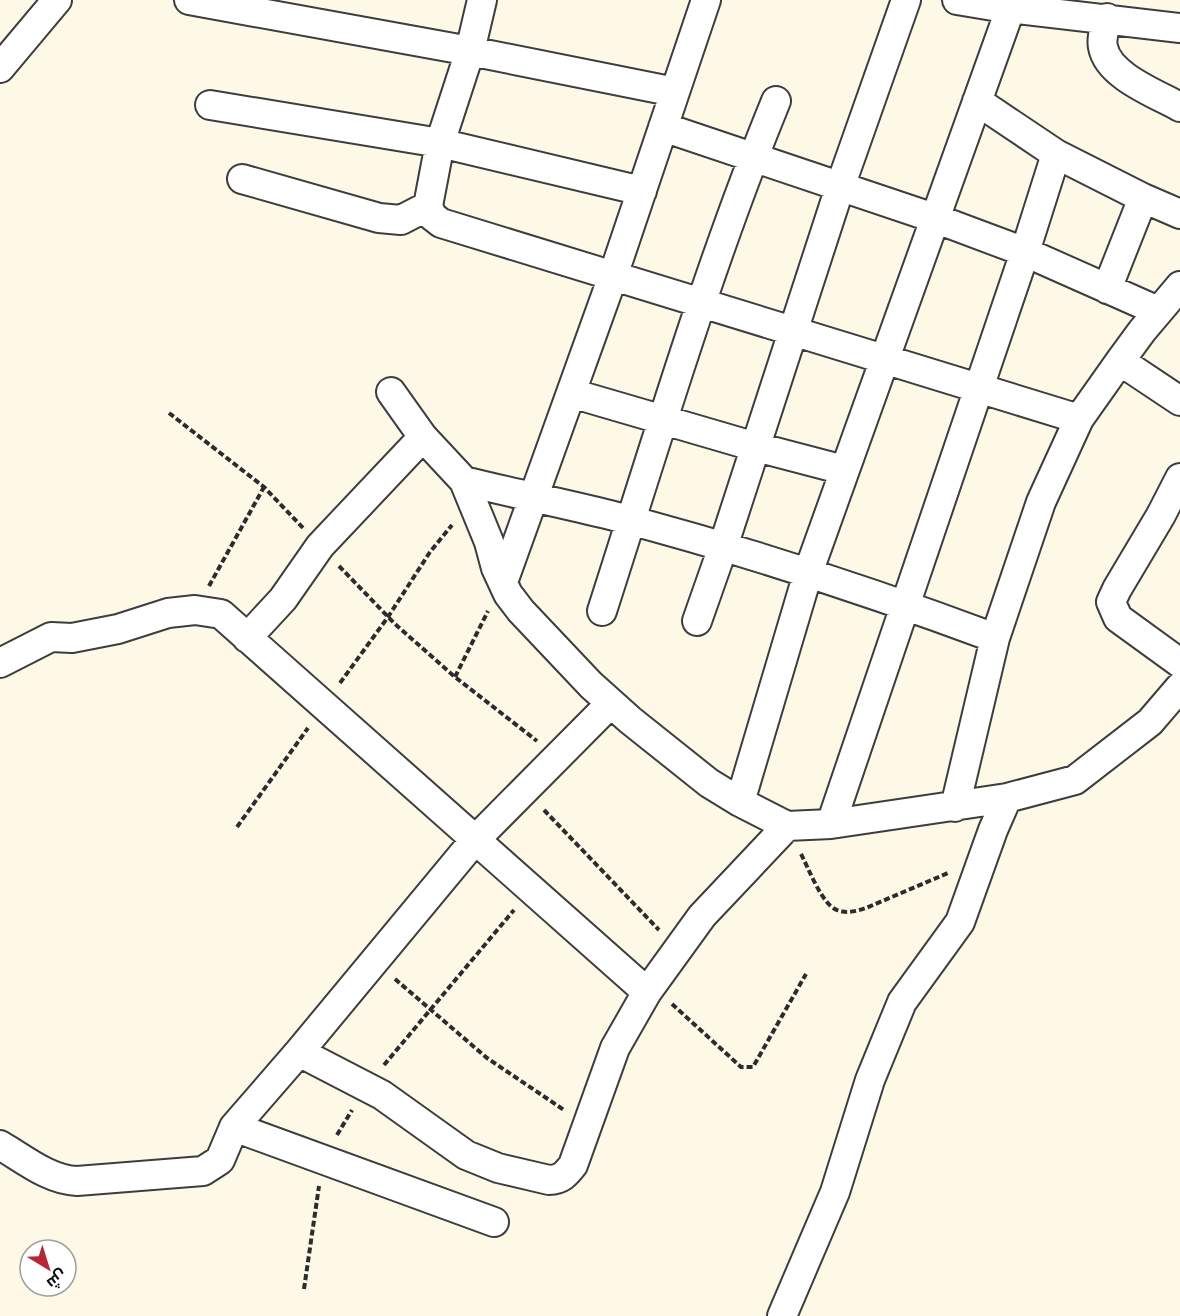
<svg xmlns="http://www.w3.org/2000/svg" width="1180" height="1316" viewBox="0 0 1180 1316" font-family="'Crimson Pro',Cairo,serif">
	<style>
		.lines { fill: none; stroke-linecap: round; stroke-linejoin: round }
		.minor-casing { stroke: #3d3d3d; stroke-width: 32 }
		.path { stroke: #2c2c2c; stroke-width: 4; stroke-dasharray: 6 3; stroke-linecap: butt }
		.minor { stroke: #fff; stroke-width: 28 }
	</style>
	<rect width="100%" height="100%" fill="#fef9e7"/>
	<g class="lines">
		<defs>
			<path id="minor" d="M189 0 470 51 675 92
				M957 0 999 7 1180 28
				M1107 18C1105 27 1101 39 1103 47 1108 76 1157 94 1180 107
				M0 68 57 0
				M977 101 1056 154 1143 198 1180 214
				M210 105 440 143 470 51 482 0
				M663 127 934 218 1025 252 1158 311
				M242 179 379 218 401 220 428 206
				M642 191 440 143 428 206 432 216 441 223 1079 419 1120 361
				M1180 286 1142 331 1120 361 1180 401
				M1107 289 1143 198
				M391 392 423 437 464 481 489 542 496 568 508 594 521 611 591 685 630 720 709 783 740 802 787 826 831 824 1007 798
				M571 393 756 447 844 470
				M1180 478 1161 515 1117 589 1111 602 1118 618 1180 663
				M464 481C512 493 561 503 610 515 740 549 869 591 995 638L1041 502 1079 419
				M503 582 613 276 706 0
				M602 611C657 440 708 267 776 101
				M697 621 723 547 840 187 906 0
				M247 638 283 599 320 546 423 437
				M0 663 51 637 72 638 118 629 168 613 195 610 221 614 647 992
				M740 802 808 573 1011 7
				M955 807 995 638
				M831 824 1025 252 1056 154
				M299 1052 474 841 611 703
				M234 1127 494 1222
				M0 1145C24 1159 49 1180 77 1181L203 1171 220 1160 234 1127 299 1052 382 1095 466 1155 498 1168 549 1180C561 1180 566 1174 573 1165L615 1048 647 992 702 916 787 826
				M782 1316 835 1192 870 1080 902 1002 960 922 993 830 1007 798 1075 780 1150 722 1180 687"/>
		</defs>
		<use href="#minor" class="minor-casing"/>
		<path class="path" d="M169 413 264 487 303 528
			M339 566 395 624 455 677 537 741
			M209 586 264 487
			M455 677 488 611
			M340 683 388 617 430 552 452 525
			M544 810 659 930
			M237 827 308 728
			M801 854C808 867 822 905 837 910 847 914 857 911 866 908L948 873
			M395 979 487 1058 564 1110
			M672 1004 741 1067H753L806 974
			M384 1065 514 910
			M337 1135 352 1110
			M304 1289 319 1186"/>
		<use href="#minor" class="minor"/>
	</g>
	<g transform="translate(48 1268) rotate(142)"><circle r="28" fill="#ffffff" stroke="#9d9d9d" stroke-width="1.5"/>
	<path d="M0-4.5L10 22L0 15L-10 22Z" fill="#b52734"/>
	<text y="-9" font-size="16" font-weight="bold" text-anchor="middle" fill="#0a0a0a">ش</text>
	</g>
</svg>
